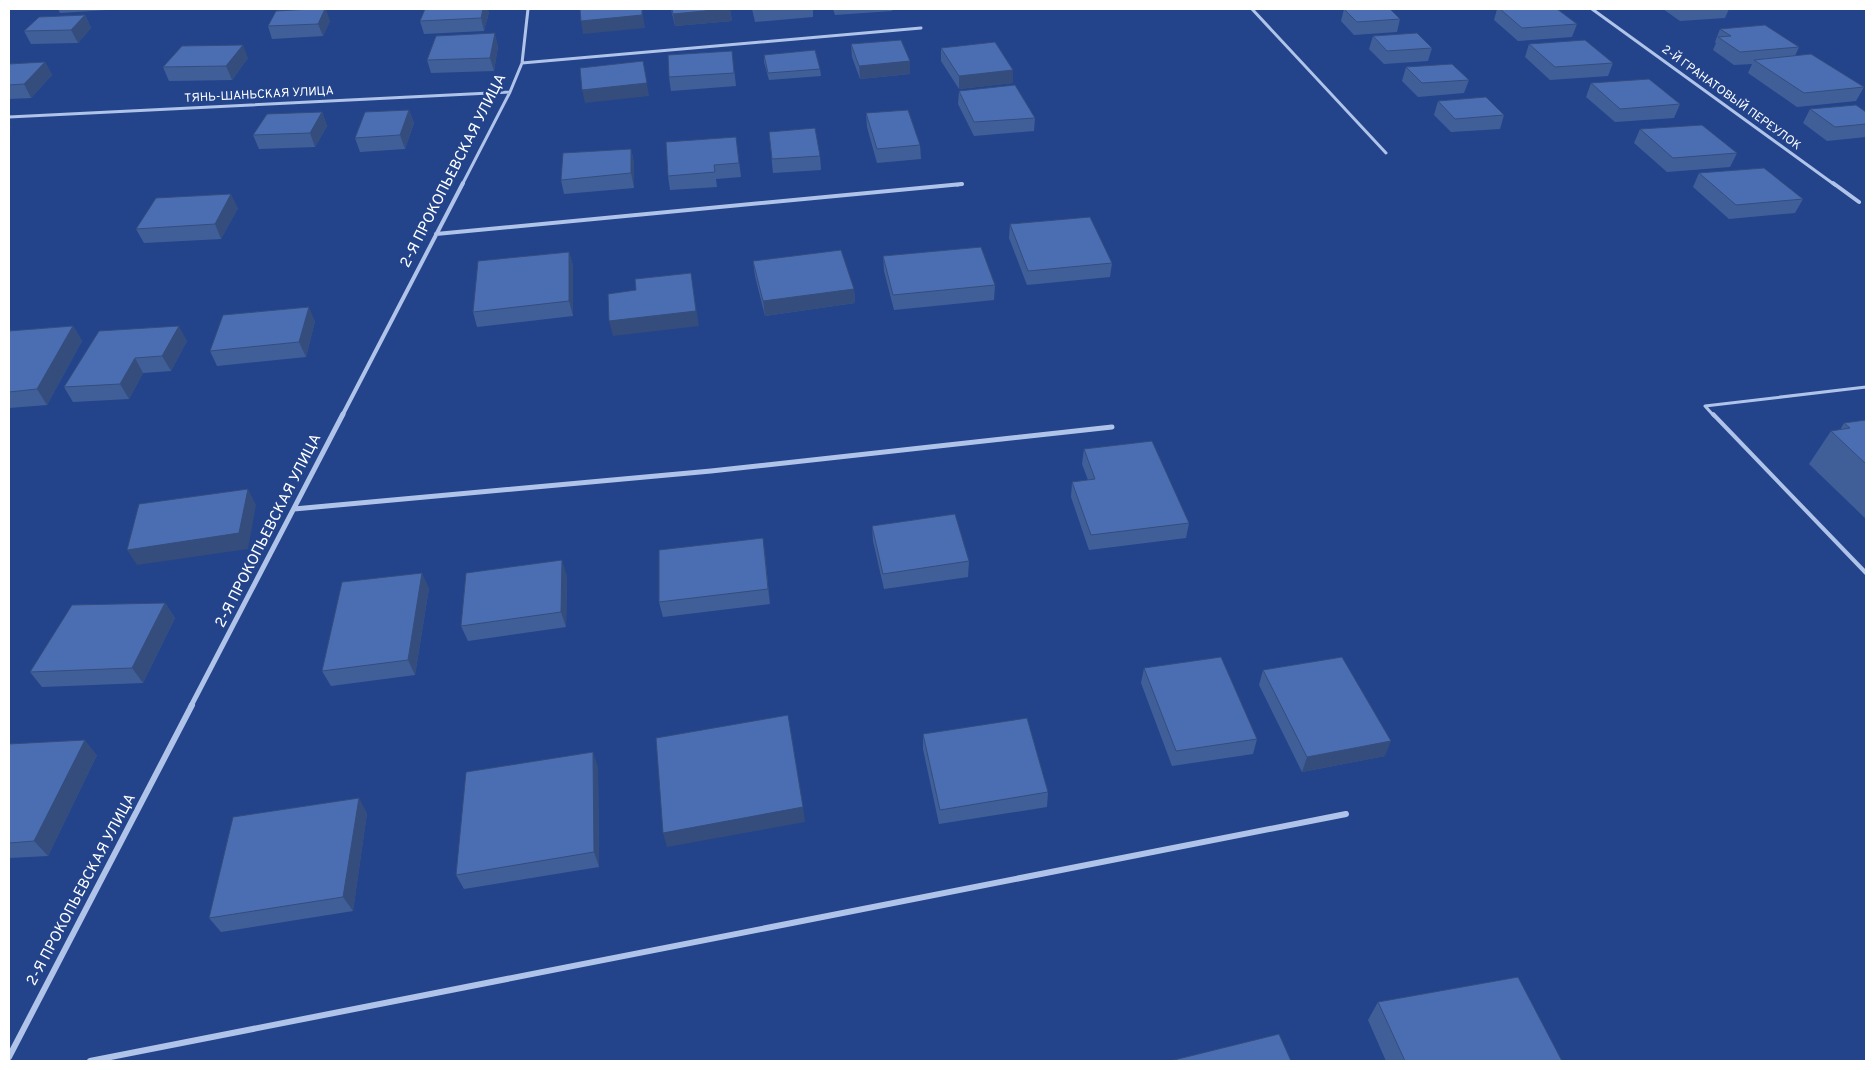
<svg xmlns="http://www.w3.org/2000/svg" width="1875" height="1070" viewBox="0 0 1875 1070" font-family="Overpass,sans-serif">
	<style>
		.lines { fill: none; stroke-linecap: round; stroke-linejoin: round }
		.service-far1 { stroke: #b0c4ea; stroke-width: 3 }
		.service { stroke: #b0c4ea; stroke-width: 4 }
		.minor-far3 { stroke: #b0c4ea; stroke-width: 3 }
		.minor-far2 { stroke: #b0c4ea; stroke-width: 4 }
		.minor-far1 { stroke: #b0c4ea; stroke-width: 5 }
		.minor { stroke: #b0c4ea; stroke-width: 6 }
		.wall { fill: #405f99 }
		.shaded-wall { fill: #344d7d }
		.building { fill: #4b6eb2; stroke: #344d7d }
		.labels { text-anchor: middle; dominant-baseline: central; stroke-width: 5; stroke-linejoin: round; paint-order: stroke }
		.far-street-label { font-size: 12px; fill: #fff; stroke: #23448b }
		.street-label { font-size: 15px; fill: #fff; stroke: #23448b }
	</style>
	<rect width="100%" height="100%" fill="#23448b"/>
	<g class="lines">
		<path class="service-far1" d="M1714 416 1705 406 1866 387"/>
		<path class="service" d="M1713 414 1866 573"/>
		<path class="minor-far3" d="M1252 9 1386 153
			M1592 9 1835 185
			M522 63 921 28
			M9 117 510 92
			M462 185 510 92 522 63 528 9
			M957 185 962 184"/>
		<path class="minor-far2" d="M1833 183 1859 202
			M436 234 962 184
			M342 416 463 183"/>
		<path class="minor-far1" d="M294 509 711 471 1112 427
			M191 706 343 414"/>
		<path class="minor" d="M9 1057 192 705
			M90 1061 1346 814"/>
	</g>
	<path class="wall" d="M58 9H108L107 10 60 13Z
		M671 9H730L732 21 675 26Z
		M752 9H813V17L755 22Z
		M833 9H892V11L835 15Z
		M1344 9 1400 19 1397 32 1354 35 1341 21Z
		M1497 9H1557L1577 24 1572 37 1518 41 1494 20Z
		M1663 9H1729L1725 18 1680 21Z
		M489 12 484 31 424 34 420 21Z
		M85 15 91 28 78 43 31 44 24 31Z
		M330 21 323 36 272 39 268 26Z
		M1720 29 1799 47 1795 56 1864 87 1856 101 1797 107 1748 73 1752 64 1734 65 1713 50 1716 43 1715 42Z
		M1373 36 1432 48 1428 61 1384 64 1369 49Z
		M851 44 910 74 860 79 852 57Z
		M1529 44 1613 63 1608 76 1550 80 1525 57Z
		M498 46 494 71 431 73 427 60Z
		M941 48 1013 70V83L959 89 941 61Z
		M732 51 736 86 671 91 669 77Z
		M764 55 820 69 821 76 769 80 764 62Z
		M248 58 232 80 169 81 163 67Z
		M45 62 52 75 31 98 9 99V64Z
		M1406 67 1469 80 1464 93 1418 97 1402 81Z
		M1591 83 1680 104 1674 118 1615 122 1586 97Z
		M959 91 1035 118 1034 131 974 136 958 104Z
		M1438 101 1504 115 1500 129 1451 132 1434 115Z
		M1810 109 1866 112V137L1827 141 1803 123Z
		M409 110 414 123 405 149 360 152 355 138Z
		M322 112 327 126 315 147 259 149 253 135Z
		M866 113 920 145 921 159 877 163 867 127Z
		M1640 129 1737 153 1730 167 1667 172 1634 143Z
		M769 132 820 156 821 170 773 173Z
		M736 137 741 177 716 179 717 187 670 190 668 176Z
		M631 149 634 163V188L564 194 561 180Z
		M1699 173 1803 199 1795 213 1729 219 1693 187Z
		M238 208 221 239 144 243 136 229Z
		M1010 224 1112 263 1110 277 1027 285 1009 238Z
		M569 252 573 266V316L477 327 473 312Z
		M883 256 995 285 994 300 894 310 884 271Z
		M753 261 854 289 855 303 765 316 755 276Z
		M315 321 306 357 217 366 210 351Z
		M73 326 82 341 47 405 9 408V331Z
		M99 331 187 341 171 371 143 373 129 399 73 402 64 387Z
		M1866 420V519L1809 464 1831 431 1840 430 1844 423Z
		M1084 449 1189 523 1186 538 1089 550 1071 497 1072 482 1088 480 1082 464Z
		M872 526 969 561 968 577 884 589 873 541Z
		M765 553 770 604 663 617 659 602Z
		M567 576 566 627 468 641 461 626Z
		M429 588 415 675 331 686 322 671Z
		M165 603 175 618 143 683 42 687 30 672Z
		M1144 668 1257 739 1253 754 1172 766 1141 683Z
		M1263 670 1385 756 1302 772 1259 685Z
		M923 734 1048 792 1047 807 939 824 923 749Z
		M9 744 97 755 48 856 9 858Z
		M598 767 599 867 464 889 456 875Z
		M367 813 353 911 221 932 209 918Z
		M1378 1002 1562 1061H1386L1368 1020Z"/>
	<path class="shaded-wall" d="M325 9H326L330 21 323 36 318 24Z
		M483 9H488L489 12 484 31 481 18Z
		M642 9 645 28 583 34 581 21Z
		M724 9H730L732 21 675 26 673 14Z
		M85 15 91 28 78 43 71 30Z
		M495 33 498 46 494 71 490 58Z
		M243 45 248 58 232 80 226 66Z
		M643 61 649 96 585 103 582 90Z
		M910 61V74L860 79 859 66Z
		M45 62 52 75 31 98 24 84Z
		M1013 70V83L959 89V76Z
		M409 110 414 123 405 149 400 135Z
		M322 112 327 126 315 147 310 133Z
		M9 124 11 128 9 131Z
		M631 149 634 163V188L631 173Z
		M231 194 238 208 221 239 215 224Z
		M569 252 573 266V316L569 301Z
		M693 288 699 326 613 336 609 321Z
		M854 289 855 303 765 316 763 301Z
		M309 307 315 321 306 357 299 342Z
		M73 326 82 341 47 405 37 389Z
		M179 326 187 341 171 371 162 356Z
		M135 358 143 373 129 399 120 384Z
		M248 489 256 505 248 549 137 565 127 550Z
		M763 538 765 553 770 604 768 589Z
		M562 560 567 576 566 627 561 612Z
		M422 573 429 588 415 675 408 660Z
		M165 603 175 618 143 683 132 668Z
		M85 740 97 755 48 856 34 841Z
		M1391 741 1385 756 1302 772 1307 757Z
		M593 752 598 767 599 867 594 852Z
		M359 798 367 813 353 911 343 897Z
		M803 807 805 822 667 847 663 833Z"/>
	<path class="building" d="M311 9H325L318 24 268 26 276 11Z
		M425 9H483L481 18 420 21Z
		M580 9H642V15L581 21Z
		M672 9H724L673 14Z
		M1344 9H1390L1400 19 1357 22Z
		M1500 9H1557L1577 24 1522 28Z
		M85 15 71 30 24 31 39 17Z
		M1765 25 1799 47 1740 52 1718 37 1731 36 1720 29Z
		M495 33 490 58 427 60 436 36Z
		M1417 33 1432 48 1387 51 1373 36Z
		M901 40 910 61 859 66 851 44Z
		M1585 40 1613 63 1555 67 1529 44Z
		M995 42 1013 70 959 76 941 48Z
		M243 45 226 66 163 67 182 46Z
		M815 50 820 69 768 73 764 55Z
		M732 51 734 73 669 77 668 55Z
		M1811 54 1864 87 1804 93 1754 60Z
		M643 61 647 83 582 90 580 68Z
		M45 62 24 84 9 85V64Z
		M1452 64 1469 80 1422 83 1406 67Z
		M1649 79 1680 104 1620 109 1591 83Z
		M1015 85 1035 118 974 122 959 91Z
		M1486 97 1504 115 1455 119 1438 101Z
		M1856 105 1866 112V124L1835 127 1810 109Z
		M409 110 400 135 355 138 365 112Z
		M908 110 920 145 877 149 866 113Z
		M322 112 310 133 253 135 267 114Z
		M1702 125 1737 153 1673 158 1640 129Z
		M815 128 820 156 772 159 769 132Z
		M736 137 739 163 714 165 715 172 668 176 666 142Z
		M631 149V173L561 180 563 153Z
		M1764 168 1803 199 1736 205 1699 173Z
		M231 194 215 224 136 229 156 198Z
		M1090 217 1112 263 1028 271 1010 224Z
		M981 247 995 285 893 295 883 256Z
		M841 250 854 289 763 301 753 261Z
		M569 252V301L473 312 478 261Z
		M691 273 696 311 609 321 608 294 636 290 635 279Z
		M309 307 299 342 210 351 223 315Z
		M73 326 37 389 9 392V331Z
		M179 326 162 356 135 358 120 384 64 387 99 331Z
		M1866 420V464L1831 431 1850 428 1844 423Z
		M1152 441 1189 523 1091 535 1072 482 1095 479 1084 449Z
		M248 489 239 533 127 550 139 504Z
		M955 514 969 561 883 574 872 526Z
		M763 538 768 589 659 602V550Z
		M562 560 561 612 461 626 466 573Z
		M422 573 408 660 322 671 342 582Z
		M165 603 132 668 30 672 72 605Z
		M1221 657 1257 739 1176 751 1144 668Z
		M1342 657 1391 741 1307 757 1263 670Z
		M788 715 803 807 663 833 656 738Z
		M1027 718 1048 792 940 810 923 734Z
		M85 740 34 841 9 843V744Z
		M593 752 594 852 456 875 466 772Z
		M359 798 343 897 209 918 233 817Z
		M1518 977 1562 1061H1405L1378 1002Z
		M1279 1034 1291 1061H1170Z"/>
	<g class="labels">
		<g class="far-street-label">
			<text transform="translate(259 95) rotate(-3)">ТЯНЬ-ШАНЬСКАЯ УЛИЦА</text>
			<text transform="translate(1731 98) rotate(36)">2-Й ГРАНАТОВЫЙ ПЕРЕУЛОК</text>
		</g>
		<g class="street-label">
			<text transform="translate(454 171) rotate(-63)">2-Я ПРОКОПЬЕВСКАЯ УЛИЦА</text>
			<text transform="translate(269 531) rotate(-63)">2-Я ПРОКОПЬЕВСКАЯ УЛИЦА</text>
			<text transform="translate(82 890) rotate(-62)">2-Я ПРОКОПЬЕВСКАЯ УЛИЦА</text>
		</g>
	</g>
	<rect width="1875" height="1070" fill="none" stroke="#ffffff" stroke-width="20"/>
</svg>
